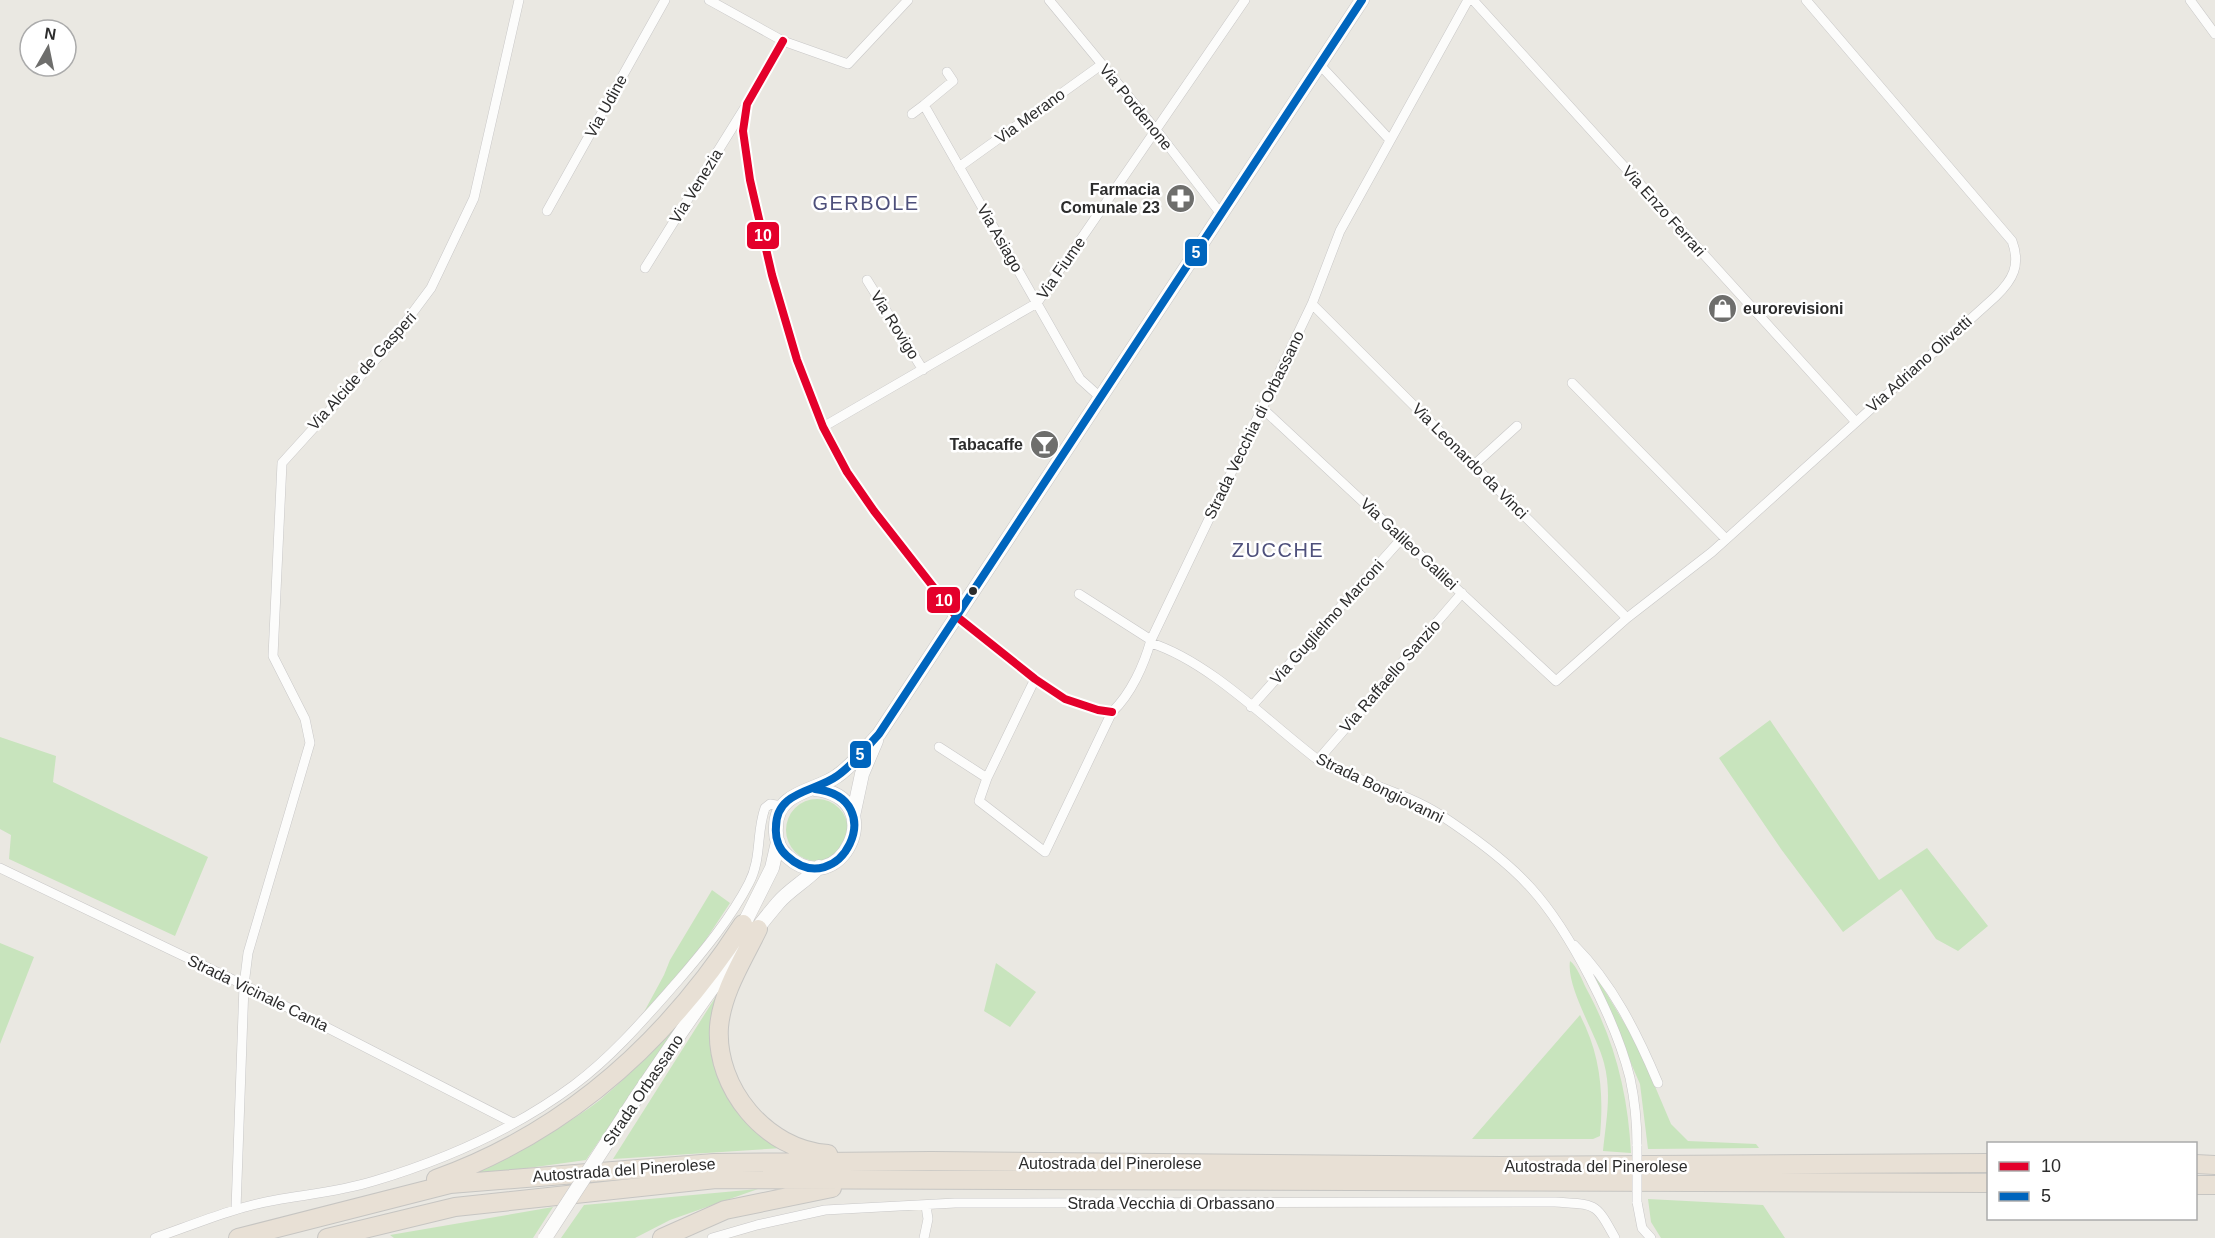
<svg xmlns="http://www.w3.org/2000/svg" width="2215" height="1238" viewBox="0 0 2215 1238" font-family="Helvetica,sans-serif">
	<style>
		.green { fill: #c8e4bd }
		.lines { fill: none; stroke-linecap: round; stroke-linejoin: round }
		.street-casing { stroke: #c8c7c7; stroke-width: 10 }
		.secondary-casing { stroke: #c8c7c7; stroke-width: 15 }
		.highway-casing { stroke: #c6c5c2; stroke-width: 20 }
		.street { stroke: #fcfcfb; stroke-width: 9 }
		.secondary { stroke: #fcfcfb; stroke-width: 14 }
		.highway { stroke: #e8e0d5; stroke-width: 18 }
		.street-bridge-casing { stroke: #c8c7c7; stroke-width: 10; stroke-linecap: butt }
		.secondary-bridge-casing { stroke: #c8c7c7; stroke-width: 15; stroke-linecap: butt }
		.street-bridge { stroke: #fcfcfb; stroke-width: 9 }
		.secondary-bridge { stroke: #fcfcfb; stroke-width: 14 }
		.bus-1-casing { stroke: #fff; stroke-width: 12 }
		.bus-2-casing { stroke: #fff; stroke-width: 12 }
		.bus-1 { stroke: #e4002b; stroke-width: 8 }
		.bus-2 { stroke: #0065bd; stroke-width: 8 }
		.bus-dot { fill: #2c2c2c; stroke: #fff; stroke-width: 2 }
		.labels { text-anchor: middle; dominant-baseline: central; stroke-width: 5; stroke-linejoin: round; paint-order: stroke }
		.street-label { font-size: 16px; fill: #2c2c2c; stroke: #fff }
		.poi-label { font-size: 16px; font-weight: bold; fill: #2c2c2c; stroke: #fff; text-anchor: end }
		.quarter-label { font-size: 20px; letter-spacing: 1.5px; fill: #4e507b; stroke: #fff }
		.line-badge { stroke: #fff; stroke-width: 2 }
		.badge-label { font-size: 16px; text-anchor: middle; font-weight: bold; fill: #fff }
	</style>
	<rect width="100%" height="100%" fill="#eae8e2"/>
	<path class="green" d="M1770 720 1879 880 1927 848 1988 926 1958 951 1936 939 1901 889 1843 932 1781 849 1719 758Z
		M0 737 56 756 53 782 208 857 175 936 9 859 11 835 0 829Z
		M786 830a31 31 0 1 1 62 0a31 31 0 1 1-62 0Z
		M712 890 730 903 697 953 644 1012 664 975 670 960Z
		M0 943 34 957 0 1044Z
		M1570 961C1577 966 1582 980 1586 988 1615 1041 1628 1094 1631 1153L1603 1151C1606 1121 1612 1093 1604 1063 1597 1035 1566 988 1570 961Z
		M996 963 1036 992 1010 1027 984 1011Z
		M1597 978 1637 1044 1671 1124 1688 1141 1756 1144 1759 1148 1648 1149 1640 1084 1595 981Z
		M720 990 718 1066 783 1148 613 1159Z
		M1580 1015C1600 1054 1604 1091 1600 1136L1593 1139H1472Z
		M680 1022 586 1160 477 1175 475 1172C518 1151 562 1129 600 1100 629 1076 654 1049 680 1022Z
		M758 1189 670 1220 635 1238H561L584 1205Z
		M1648 1199 1763 1205 1785 1238H1661L1651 1222Z
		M553 1207 533 1238H394L390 1235Z"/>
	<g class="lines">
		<defs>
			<path id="street" d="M709 0 783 41 848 64 908 0
				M1049 0 1157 131 1221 214
				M1473 0 1855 421
				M2190 0 2215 34
				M783 41 747 104 743 131 750 180 772 275 797 360 823 427 847 472 874 511 956 616 1035 679 1065 699 1098 710 1112 712
				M1320 65 1390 140
				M924 105 953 81 947 72
				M912 114 924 105 1080 379 1100 397
				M959 167 1101 65
				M547 211 665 0
				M645 268 744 109
				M867 280 923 370
				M1312 304 1627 618
				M1572 383 1726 539
				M1262 408 1556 681 1627 618 1712 552 1995 297C2013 280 2021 265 2012 241L1806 0
				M823 427 1037 303 1245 0
				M1474 465 1517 426
				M1079 594 1151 640
				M1151 643C1210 662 1268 722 1318 760 1356 782 1403 791 1439 814 1471 835 1506 860 1531 888 1570 931 1616 1021 1630 1078 1635 1101 1637 1123 1637 1146
				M1035 679 987 778 979 801 1045 852 1112 712C1131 694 1144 665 1151 640L1312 304 1340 231 1468 0
				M1251 707 1403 537
				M939 747 987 778
				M1318 760 1462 593
				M0 868 244 985 513 1123
				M1574 945C1612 983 1637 1033 1658 1083
				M1637 1202 1642 1228 1651 1238
				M236 1209 244 985 248 953 310 743 305 719 273 656 282 463 387 347 431 288 474 198 519 0
				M155 1238C195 1224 235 1207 276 1200 310 1194 342 1191 374 1181 444 1160 516 1128 574 1085 613 1056 646 1017 677 982 703 952 731 918 749 883 762 858 756 833 765 808L770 804 782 806
				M712 1238 757 1225 825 1210 955 1203 1555 1202C1596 1205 1595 1201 1615 1238
				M924 1238 928 1219 926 1206"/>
			<path id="secondary" d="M815 789C893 798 839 904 787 856 779 849 775 838 776 827 776 791 815 792 837 776 853 765 866 748 879 734L1362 0
				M853 816 862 774 876 741
				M740 932 772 868 778 842
				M634 1101C680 1033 725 966 778 903 790 889 806 881 819 867"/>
			<path id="highway" d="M758 929C743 960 722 992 719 1027 715 1088 766 1150 828 1154
				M2196 1164 2215 1165
				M436 1179C567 1132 668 1040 743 924
				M2196 1185H2215
				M238 1238 450 1184 714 1163 931 1161 1501 1166 1988 1163
				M327 1238 455 1207 716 1179 1988 1183
				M662 1238 725 1210 832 1188"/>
		</defs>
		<use href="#street" class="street-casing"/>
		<use href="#secondary" class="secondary-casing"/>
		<use href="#highway" class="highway-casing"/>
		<use href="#street" class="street"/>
		<use href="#secondary" class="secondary"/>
		<use href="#highway" class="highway"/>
		<defs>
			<path id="street-bridge" d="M1637 1202V1146"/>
			<path id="secondary-bridge" d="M545 1238 634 1101"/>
		</defs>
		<use href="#street-bridge" class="street-bridge-casing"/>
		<use href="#secondary-bridge" class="secondary-bridge-casing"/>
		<use href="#street-bridge" class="street-bridge"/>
		<use href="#secondary-bridge" class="secondary-bridge"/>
		<defs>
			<path id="bus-1" d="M783 41 747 104 743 131 750 180 772 275 797 360 823 427 847 472 874 511 956 616 1035 679 1065 699 1098 710 1112 712"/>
			<path id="bus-2" d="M815 789C893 798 839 904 787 856 779 849 775 838 776 827 776 791 815 792 837 776 853 765 866 748 879 734L1362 0"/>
		</defs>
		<use href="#bus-1" class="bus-1-casing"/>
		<use href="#bus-2" class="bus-2-casing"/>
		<use href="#bus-1" class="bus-1"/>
		<use href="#bus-2" class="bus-2"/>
	</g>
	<defs>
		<symbol id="pharmacy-disc" viewBox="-11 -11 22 22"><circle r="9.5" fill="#6e6e6c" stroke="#fff"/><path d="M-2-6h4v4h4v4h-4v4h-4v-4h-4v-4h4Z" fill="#fff"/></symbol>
		<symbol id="shop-disc" viewBox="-11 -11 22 22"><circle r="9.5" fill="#6e6e6c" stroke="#fff"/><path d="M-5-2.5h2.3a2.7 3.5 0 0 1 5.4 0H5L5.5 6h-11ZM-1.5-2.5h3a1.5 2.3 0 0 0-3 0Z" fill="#fff"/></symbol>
		<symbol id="bar-disc" viewBox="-11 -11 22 22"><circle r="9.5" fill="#6e6e6c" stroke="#fff"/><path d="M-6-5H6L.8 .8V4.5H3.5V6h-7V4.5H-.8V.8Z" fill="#fff"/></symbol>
	</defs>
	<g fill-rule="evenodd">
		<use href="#pharmacy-disc" x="1164" y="182" width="33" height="33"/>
		<use href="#shop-disc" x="1706" y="292" width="33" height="33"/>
		<use href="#bar-disc" x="1028" y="428" width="33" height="33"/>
	</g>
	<circle class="bus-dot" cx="973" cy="591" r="5"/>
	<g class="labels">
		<g class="street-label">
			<text transform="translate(606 106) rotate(-61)">Via Udine</text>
			<text transform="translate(1136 107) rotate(51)">Via Pordenone</text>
			<text transform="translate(1030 116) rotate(-36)">Via Merano</text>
			<text transform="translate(696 186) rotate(-58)">Via Venezia</text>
			<text transform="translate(1664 211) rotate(48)">Via Enzo Ferrari</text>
			<text transform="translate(1000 238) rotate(60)">Via Asiago</text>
			<text transform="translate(1061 268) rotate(-55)">Via Fiume</text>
			<text transform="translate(895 325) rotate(58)">Via Rovigo</text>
			<text transform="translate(1919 364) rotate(-42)">Via Adriano Olivetti</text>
			<text transform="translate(362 371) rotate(-48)">Via Alcide de Gasperi</text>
			<text transform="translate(1254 425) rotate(-64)">Strada Vecchia di Orbassano</text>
			<text transform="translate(1470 461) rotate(45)">Via Leonardo da Vinci</text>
			<text transform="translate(1409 544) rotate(43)">Via Galileo Galilei</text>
			<text transform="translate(1327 622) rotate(-48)">Via Guglielmo Marconi</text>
			<text transform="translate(1390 676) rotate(-49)">Via Raffaello Sanzio</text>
			<text transform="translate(1380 788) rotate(26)">Strada Bongiovanni</text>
			<text transform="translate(258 993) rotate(26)">Strada Vicinale Canta</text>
			<text transform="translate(643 1090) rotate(-56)">Strada Orbassano</text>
			<text x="1110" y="1163">Autostrada del Pinerolese</text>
			<text x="1596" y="1166">Autostrada del Pinerolese</text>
			<text transform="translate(624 1170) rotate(-4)">Autostrada del Pinerolese</text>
			<text x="1171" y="1203">Strada Vecchia di Orbassano</text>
		</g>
		<g class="poi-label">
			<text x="1160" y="189">Farmacia<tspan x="1160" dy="18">Comunale 23</tspan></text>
			<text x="1743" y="308" text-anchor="start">eurorevisioni</text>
			<text x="1023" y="444">Tabacaffe</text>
		</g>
		<g class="quarter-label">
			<text x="866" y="203">GERBOLE</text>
			<text x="1278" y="550">ZUCCHE</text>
		</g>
	</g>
	<g class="line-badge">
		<rect x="746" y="221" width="34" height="29" rx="6" fill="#e4002b"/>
		<rect x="1184" y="238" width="24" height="29" rx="6" fill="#0065bd"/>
		<rect x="926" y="586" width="35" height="28" rx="6" fill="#e4002b"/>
		<rect x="849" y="740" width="23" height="29" rx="6" fill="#0065bd"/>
	</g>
	<g class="badge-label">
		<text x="763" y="241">10</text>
		<text x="1196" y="258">5</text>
		<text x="944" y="606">10</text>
		<text x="860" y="760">5</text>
	</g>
	<rect x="1987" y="1142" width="210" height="78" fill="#ffffff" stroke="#ababab" stroke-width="1.5"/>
	<rect x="1999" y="1162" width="30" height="9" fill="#e4002b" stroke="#ababab" stroke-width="1.5"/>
	<text x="2041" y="1172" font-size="18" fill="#2c2c2c">10</text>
	<rect x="1999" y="1192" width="30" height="9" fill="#0065bd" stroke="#ababab" stroke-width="1.5"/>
	<text x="2041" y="1202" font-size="18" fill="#2c2c2c">5</text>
	<g transform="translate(48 48) rotate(9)"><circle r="28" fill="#ffffff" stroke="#ababab" stroke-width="1.5"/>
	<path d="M0-4.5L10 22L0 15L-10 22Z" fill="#6e6e6c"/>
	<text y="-9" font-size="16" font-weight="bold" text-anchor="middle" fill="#2c2c2c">N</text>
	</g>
</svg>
